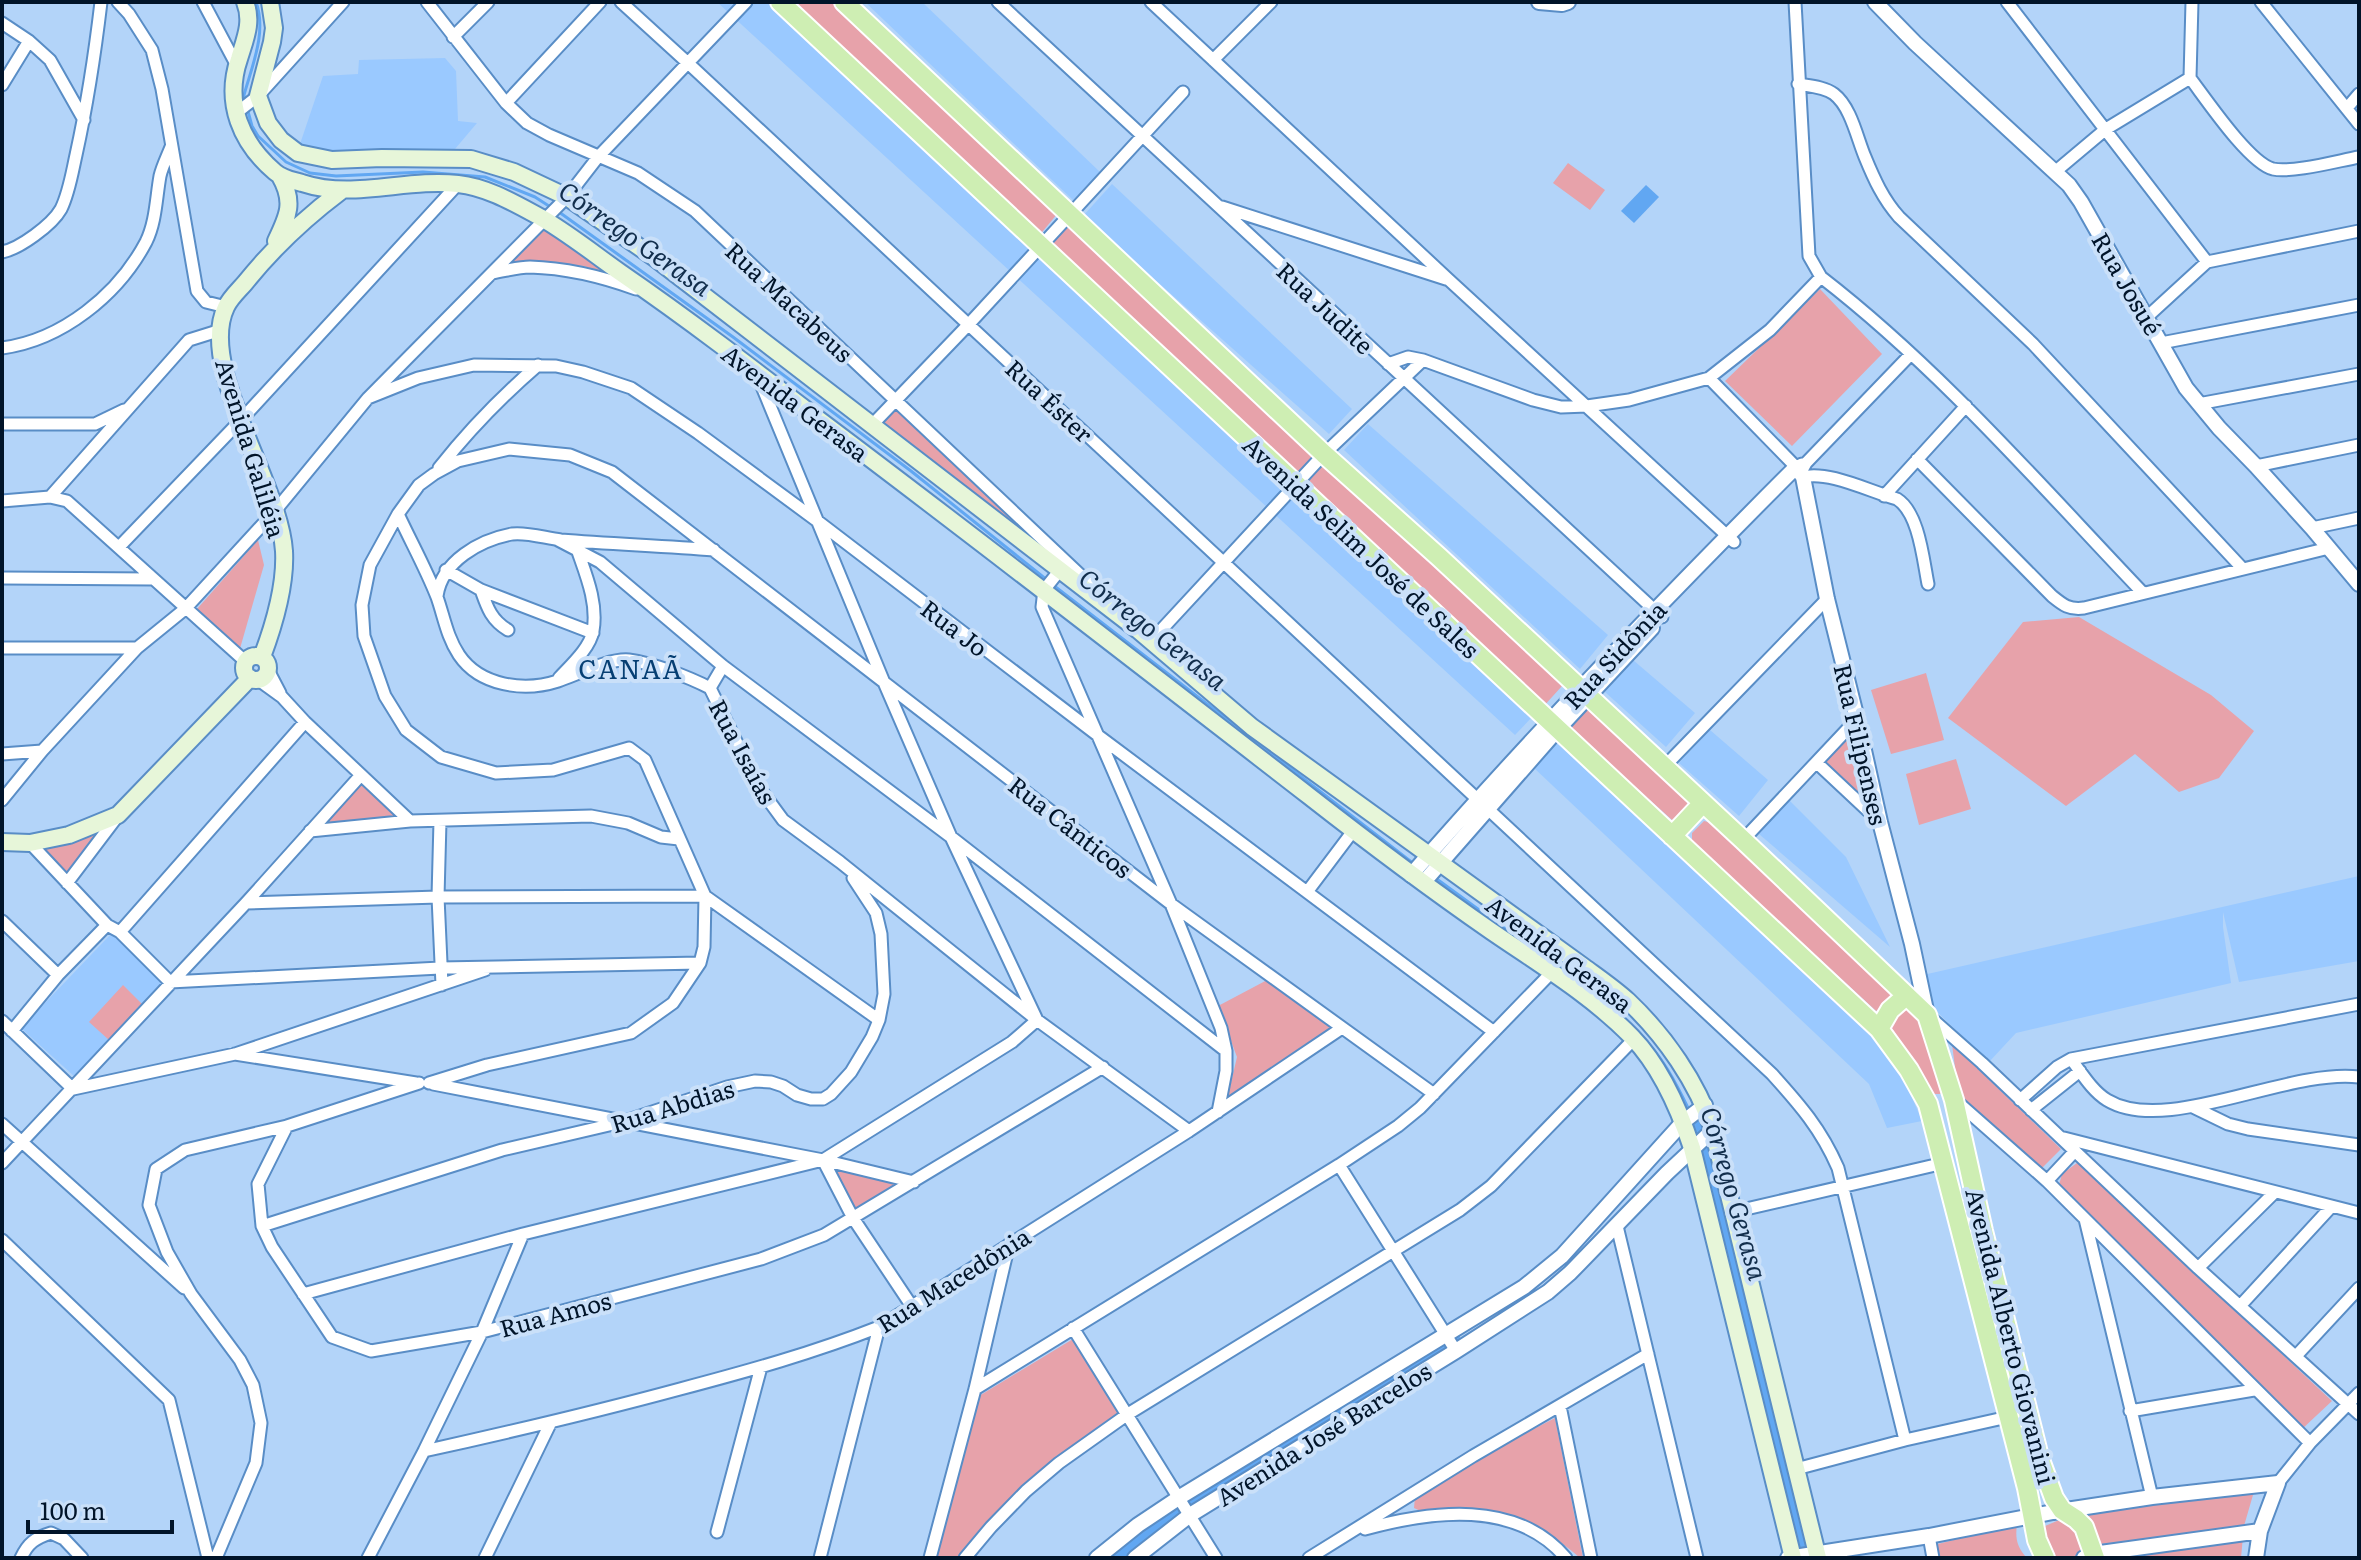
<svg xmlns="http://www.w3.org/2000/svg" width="2361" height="1560" viewBox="0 0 2361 1560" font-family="Literata,serif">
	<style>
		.built { fill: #9ac9ff }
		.green { fill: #e7a2aa }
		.water { fill: #61a7f2 }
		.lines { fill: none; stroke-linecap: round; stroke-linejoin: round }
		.stream { stroke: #61a7f2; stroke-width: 3 }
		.river { stroke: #61a7f2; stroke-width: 18 }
		.minor-casing { stroke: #598dc6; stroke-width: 15 }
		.tertiary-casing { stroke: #598dc6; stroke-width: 18 }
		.secondary-casing { stroke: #598dc6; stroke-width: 20 }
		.primary-casing { stroke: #fff; stroke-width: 22 }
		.minor { stroke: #fff; stroke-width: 11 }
		.tertiary { stroke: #fff; stroke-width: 14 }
		.secondary { stroke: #e7f6d9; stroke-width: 16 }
		.primary { stroke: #ceeeb3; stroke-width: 18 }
		.labels { text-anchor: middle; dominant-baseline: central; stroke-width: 8; stroke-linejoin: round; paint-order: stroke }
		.street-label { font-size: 24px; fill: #011429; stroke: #cae0f9 }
		.water-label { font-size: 26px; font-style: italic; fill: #122e4c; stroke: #cae0f9 }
		.neighbourhood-label { font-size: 26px; letter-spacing: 2px; fill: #063f73; stroke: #cae0f9 }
	</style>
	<rect width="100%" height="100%" fill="#b3d4f9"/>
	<path class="built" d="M717 2H768L1534 715 1515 735Z
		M865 2H922L1100 172 1073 200Z
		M445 58 456 71 458 121 477 123 455 149 343 154 313 149 300 144 323 76 358 74 359 60Z
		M1112 184 1352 409 1329 434 1083 216Z
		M1368 424 1608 635 1580 669 1344 450Z
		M1633 660 1695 713 1666 747 1605 692Z
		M1710 730 1768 780 1739 816 1679 763Z
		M1560 739 1867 1027 1899 1067 1922 1121 1887 1128 1869 1084 1534 768Z
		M1789 800 1846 857 1890 947 1759 834Z
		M2359 876V961L2239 982 2223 912V927L2231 983 2016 1033 1989 1062 1931 1006 1923 975Z
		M112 933 164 982 75 1077 21 1028Z"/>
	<path class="green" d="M787 2H836L1058 213 1038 237Z
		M1568 163 1605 190 1590 210 1553 183Z
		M1069 220 1316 453 1295 477 1048 247Z
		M545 225 630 282 584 266 529 261 502 266Z
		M1820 289 1882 354 1792 446 1725 381Z
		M897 407 1094 591 880 426Z
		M1325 460 1562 686 1543 707 1303 484Z
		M258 540 264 565 239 652 197 609Z
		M2079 617 2211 695 2254 731 2219 778 2179 792 2135 754 2066 806 1948 718 2023 622Z
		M1926 673 1944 740 1891 754 1871 690Z
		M1590 709 1688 800 1687 809 1677 819 1672 820 1573 731 1572 725 1587 710Z
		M1843 727 1864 806 1816 757Z
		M1956 759 1971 809 1919 825 1906 774Z
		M361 778 402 818 317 827Z
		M1704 821 1712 823 1893 990C1892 999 1885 1009 1876 1011L1692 841V833Z
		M110 824 64 878 36 846C64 847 85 838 110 824Z
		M1269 979 1335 1026 1227 1100 1237 1057 1218 1006Z
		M123 985 142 1004 109 1040 89 1022Z
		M1906 1005 1922 1023 1943 1091 1940 1094H1934L1921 1071 1891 1027 1890 1023Z
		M1952 1044 2061 1149 2041 1169 1959 1099Z
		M828 1163 906 1184 854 1214Z
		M2077 1163 2083 1168 2332 1401 2301 1430 2059 1185 2062 1174Z
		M1073 1339 1121 1414 1049 1464 989 1521 957 1558H935L979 1396Z
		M1555 1418 1583 1558H1580C1552 1533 1514 1509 1475 1509 1455 1509 1432 1518 1414 1508L1415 1497 1476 1459Z
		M2255 1488 2244 1526 2101 1544 2086 1514Z
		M2064 1518 2074 1523 2086 1544C2080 1558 2067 1560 2053 1556L2043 1534 2045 1526Z
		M2017 1524C2015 1539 2017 1547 2027 1558H1937L1934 1545Z
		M2243 1536 2241 1558H2123Z"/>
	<path class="water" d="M1646 185 1659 197 1634 223 1621 211Z"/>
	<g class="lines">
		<path class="stream" d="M245 101 244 95C252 66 267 32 256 2
			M247 108 252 126 258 136 286 162 310 173 336 176 423 172 485 177 535 197 552 208
			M559 212 733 337 911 471 1047 580
			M1053 585 1414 864
			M1434 877 1596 995
			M1638 1032C1661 1054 1676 1083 1690 1112"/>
		<path class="river" d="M1692 1115 1804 1558
			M1111 1558 1197 1497 1451 1339"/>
		<defs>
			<path id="minor" d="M118 2 129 14 152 50 162 89 197 291 206 302 226 307
				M203 2 236 64
				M427 2 506 103 527 123 549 135 638 173 695 211 1094 588
				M621 2 689 64 1772 1074C1800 1105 1821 1129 1838 1168L1905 1440
				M998 2 1662 617
				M1151 2 1449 280 1734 542
				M1795 2 1809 256 1821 277C1940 369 2040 485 2143 593
				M2007 2 2207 262
				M2261 2 2359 124
				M2 23 29 41 50 60 84 120
				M453 37 488 2
				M1213 60 1271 2
				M2190 78C2206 99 2249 163 2273 169 2293 173 2337 161 2359 157
				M2190 78 2192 2
				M1798 84C1810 86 1825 87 1834 94 1851 107 1857 138 1865 157 1874 179 1883 199 1899 217L2033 344 2242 568
				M2 85 29 41
				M506 103 600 2
				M2347 108 2359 94
				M235 114 258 96 343 2
				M2056 171 2106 129 2190 78
				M1222 207 1446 279
				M2 252C19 249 52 225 61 209 69 193 72 173 76 155 87 105 95 53 101 2
				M2207 262 2359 231
				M492 273C505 271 518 267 530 267 566 268 603 277 636 289
				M2147 317 2207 262
				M2161 343 2359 305
				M2 348C62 340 118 295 146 242 156 222 156 198 160 176 162 167 167 157 171 147
				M1388 364 1408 357 1423 360 1533 400 1561 407 1587 406 1629 400 1709 378 1770 330 1821 277
				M1709 378 1796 467 1802 464
				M368 398 418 378 474 365 556 366 583 372 631 388 698 433 820 523 1100 737 1494 1032
				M2198 404 2359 374
				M2 424H95L124 410
				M871 426 969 324 1183 92
				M1917 459 2052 596C2063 605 2069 610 2084 608L2329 548
				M2256 466 2359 445
				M439 468C469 430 501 397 538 365
				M1801 472 1806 463 1911 354
				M1803 477C1828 470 1871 492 1897 499 1919 513 1923 559 1928 584
				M1884 496 1966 406
				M50 497 189 340 221 330
				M2 501 50 497 67 501 246 662
				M398 514C411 542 426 569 437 597 444 617 447 637 459 655 480 686 524 692 558 681 576 675 610 658 629 660 652 663 689 677 710 688L758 786 783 820 840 862 1037 1020 1189 1131
				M2312 528 2359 518
				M558 540 600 562 723 666 951 837 1226 1051
				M119 547 241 420 458 184
				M446 570 481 590 593 633
				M1060 570 1044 590 1042 607 1171 904 1221 1028 1226 1051V1071L1218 1112
				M2 578 153 579
				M481 590C487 607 491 620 508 630
				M437 596C442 561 480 540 512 534 527 532 545 538 561 540 612 544 663 546 714 550
				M1151 641 1324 454 1423 360
				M2 648H137
				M268 670 280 693
				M559 678C571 665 590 648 593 631 598 603 586 575 577 549
				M257 679 282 697 305 722 410 821
				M710 688 723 666
				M2 754 42 751
				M1817 763 1880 822
				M1664 767 1827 599
				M2 800 42 751 137 648 185 609 275 511 368 398 567 197 598 157 746 2
				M440 821 438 897 442 985
				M310 831 410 821 591 816 628 823 661 837 679 839
				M1743 840 1857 719
				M30 843 107 925 120 932 170 982 440 968 700 963
				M67 883 117 817
				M1307 892 1353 831
				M705 896 879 1020
				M246 903 438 897 705 896
				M2 921 58 975
				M120 932 305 722
				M1931 1018 1982 1063 2198 1268 2359 1414
				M2 1021 73 1089 235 1054 485 970
				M12 1031 58 975 107 925
				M235 1054 416 1083
				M2071 1059C2081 1072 2092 1091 2107 1100 2166 1136 2288 1068 2359 1077
				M429 1083 487 1065 631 1033 673 1003 700 963 704 947 705 896 645 760 629 748 553 770 496 773 441 757 406 730 385 696 364 636 362 605 370 565 398 514 419 485 434 474 458 461 509 449 570 455 612 472 1171 904 1434 1094
				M433 1084 823 1160 914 1182
				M1955 1100 2047 1181 2310 1443
				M2020 1100 2057 1067 2071 1059 2359 1004
				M2193 1107 2228 1124 2248 1129 2359 1145
				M2031 1110 2080 1071
				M2 1124 184 1288
				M287 1126 258 1184 262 1226 272 1247 332 1337 371 1351 482 1332 761 1259 824 1235 1103 1067
				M2064 1138 2359 1213
				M823 1160 853 1218 911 1305
				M2 1163 246 903 361 775
				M1339 1165 1456 1351
				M2047 1181 2075 1151
				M1733 1212 1944 1163
				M2085 1219 2152 1497
				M262 1226 502 1150 622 1122 727 1087 755 1081 771 1082 783 1086 797 1095 811 1099H823L831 1094 851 1072 872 1037 879 1020 884 994 881 934 876 913 853 878
				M1617 1226 1697 1558
				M2 1240 169 1400 208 1558
				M2198 1268 2274 1193
				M303 1294 523 1234 823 1160 1012 1042 1037 1020 951 837 883 680 756 372
				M2240 1306 2331 1207
				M1073 1328 1216 1558
				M2296 1356 2359 1288
				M975 1389 1339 1165 1398 1126 1420 1108 1551 973
				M1560 1406 1591 1558
				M2130 1411 2254 1390
				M424 1451C510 1432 595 1412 680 1389 748 1371 813 1353 879 1327L1189 1131 1342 1028
				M1796 1469 1905 1440 2008 1417
				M2278 1483 2310 1443 2359 1393
				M1365 1529C1431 1511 1516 1499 1566 1558
				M717 1532 761 1367
				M1929 1536 1933 1558
				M21 1558C28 1543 35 1538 51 1533L64 1539 82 1558
				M216 1558 256 1463 261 1423 253 1385 240 1360 191 1294 167 1252 149 1205 156 1169 185 1150 287 1126 419 1083
				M368 1558 424 1451 482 1332 523 1234
				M485 1558 550 1424
				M820 1558 879 1327
				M930 1558 975 1389 1009 1244
				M965 1558 991 1527 1026 1491 1059 1463 1128 1414 1460 1210 1491 1186 1634 1039
				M1309 1558 1473 1456 1648 1354"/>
			<path id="tertiary" d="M1539 2 1562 4 1568 2
				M1875 2 1915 43 2069 185 2081 202 2186 388 2219 428 2256 466 2312 528 2359 584
				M1411 875C1534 734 1664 599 1796 467L1803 477 1827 599 1857 719 1880 822 1912 944 1927 1015
				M1423 883 1558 729 1652 628
				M1097 1558 1138 1525 1180 1497 1524 1287 1562 1256 1683 1122 1705 1105
				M1135 1558 1190 1515 1456 1351 1548 1292 1570 1273 1667 1173 1713 1130
				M1788 1558 1929 1536 2053 1512 2152 1497 2278 1483 2260 1531 2256 1558
				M2084 1558 2093 1554 2260 1531"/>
			<path id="secondary" d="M245 2C253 22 245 39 239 59 224 103 241 143 275 172 283 179 292 180 302 183 353 200 406 178 458 184 487 187 514 203 540 217 568 233 594 254 621 273 688 319 753 369 818 419 983 543 1146 670 1309 796 1369 843 1429 888 1491 931 1539 964 1591 995 1632 1037 1661 1067 1679 1109 1692 1148L1793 1558
				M270 2 274 28 272 42 258 96 268 123 281 140 298 153 332 160 382 158 471 159 514 172 567 197 655 258 1138 630 1252 727 1584 967C1599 978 1615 989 1628 1001 1665 1036 1697 1082 1713 1130L1818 1558
				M276 241C288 216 295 202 280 176
				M244 668a12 12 0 1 1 24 0a12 12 0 1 1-24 0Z
				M262 657C274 625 286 586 284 551 280 484 197 367 226 307 230 298 239 290 245 283 273 248 305 218 341 191
				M2 842 30 843 69 835 118 815 250 678"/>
			<path id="primary" d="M780 2 1879 1029 1909 1070 1928 1104 2027 1488 2037 1540 2045 1558
				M844 2 1324 454 1439 557 1743 840 1927 1015 1954 1100 1983 1231 2039 1457 2054 1498 2062 1510 2076 1519 2084 1527 2095 1558
				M1672 836 1703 803
				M1879 1029 1890 1010 1906 996"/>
		</defs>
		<use href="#minor" class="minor-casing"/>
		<use href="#tertiary" class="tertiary-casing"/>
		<use href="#secondary" class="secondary-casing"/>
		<use href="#primary" class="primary-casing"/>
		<use href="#minor" class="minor"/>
		<use href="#tertiary" class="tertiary"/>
		<use href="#secondary" class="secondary"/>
		<use href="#primary" class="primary"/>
	</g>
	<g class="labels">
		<g class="street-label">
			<text transform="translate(2128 283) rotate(60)">Rua Josué</text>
			<text transform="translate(790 301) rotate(43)">Rua Macabeus</text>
			<text transform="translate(1326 307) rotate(43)">Rua Judite</text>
			<text transform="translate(1050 400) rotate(43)">Rua Éster</text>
			<text transform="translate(796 402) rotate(37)">Avenida Gerasa</text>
			<text transform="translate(252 448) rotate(73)">Avenida Galiléia</text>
			<text transform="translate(1362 546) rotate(43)">Avenida Selim José de Sales</text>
			<text transform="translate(955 627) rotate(37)">Rua Jo</text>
			<text transform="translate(1614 654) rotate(-47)">Rua Sidônia</text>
			<text transform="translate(1862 744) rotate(77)">Rua Filipenses</text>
			<text transform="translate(744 751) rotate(62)">Rua Isaías</text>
			<text transform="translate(1071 826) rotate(38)">Rua Cânticos</text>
			<text transform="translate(1560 953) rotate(37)">Avenida Gerasa</text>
			<text transform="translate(672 1105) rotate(-17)">Rua Abdias</text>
			<text transform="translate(953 1279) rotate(-32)">Rua Macedônia</text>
			<text transform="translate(555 1313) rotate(-15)">Rua Amos</text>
			<text transform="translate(2012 1336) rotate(76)">Avenida Alberto Giovanini</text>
			<text transform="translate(1323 1433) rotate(-32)">Avenida José Barcelos</text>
		</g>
		<g class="water-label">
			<text transform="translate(636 237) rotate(35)">Córrego Gerasa</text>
			<text transform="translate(1154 628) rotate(38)">Córrego Gerasa</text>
			<text transform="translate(1736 1193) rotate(74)">Córrego Gerasa</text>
		</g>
		<g class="neighbourhood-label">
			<text x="631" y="667">CANAÃ</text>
		</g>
	</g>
	<rect width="2361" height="1560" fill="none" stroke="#011429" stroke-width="8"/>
	<path d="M28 1520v12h144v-12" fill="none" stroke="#011429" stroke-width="4"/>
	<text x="40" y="1520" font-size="24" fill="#011429" stroke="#cae0f9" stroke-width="6" paint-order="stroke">100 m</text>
</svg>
